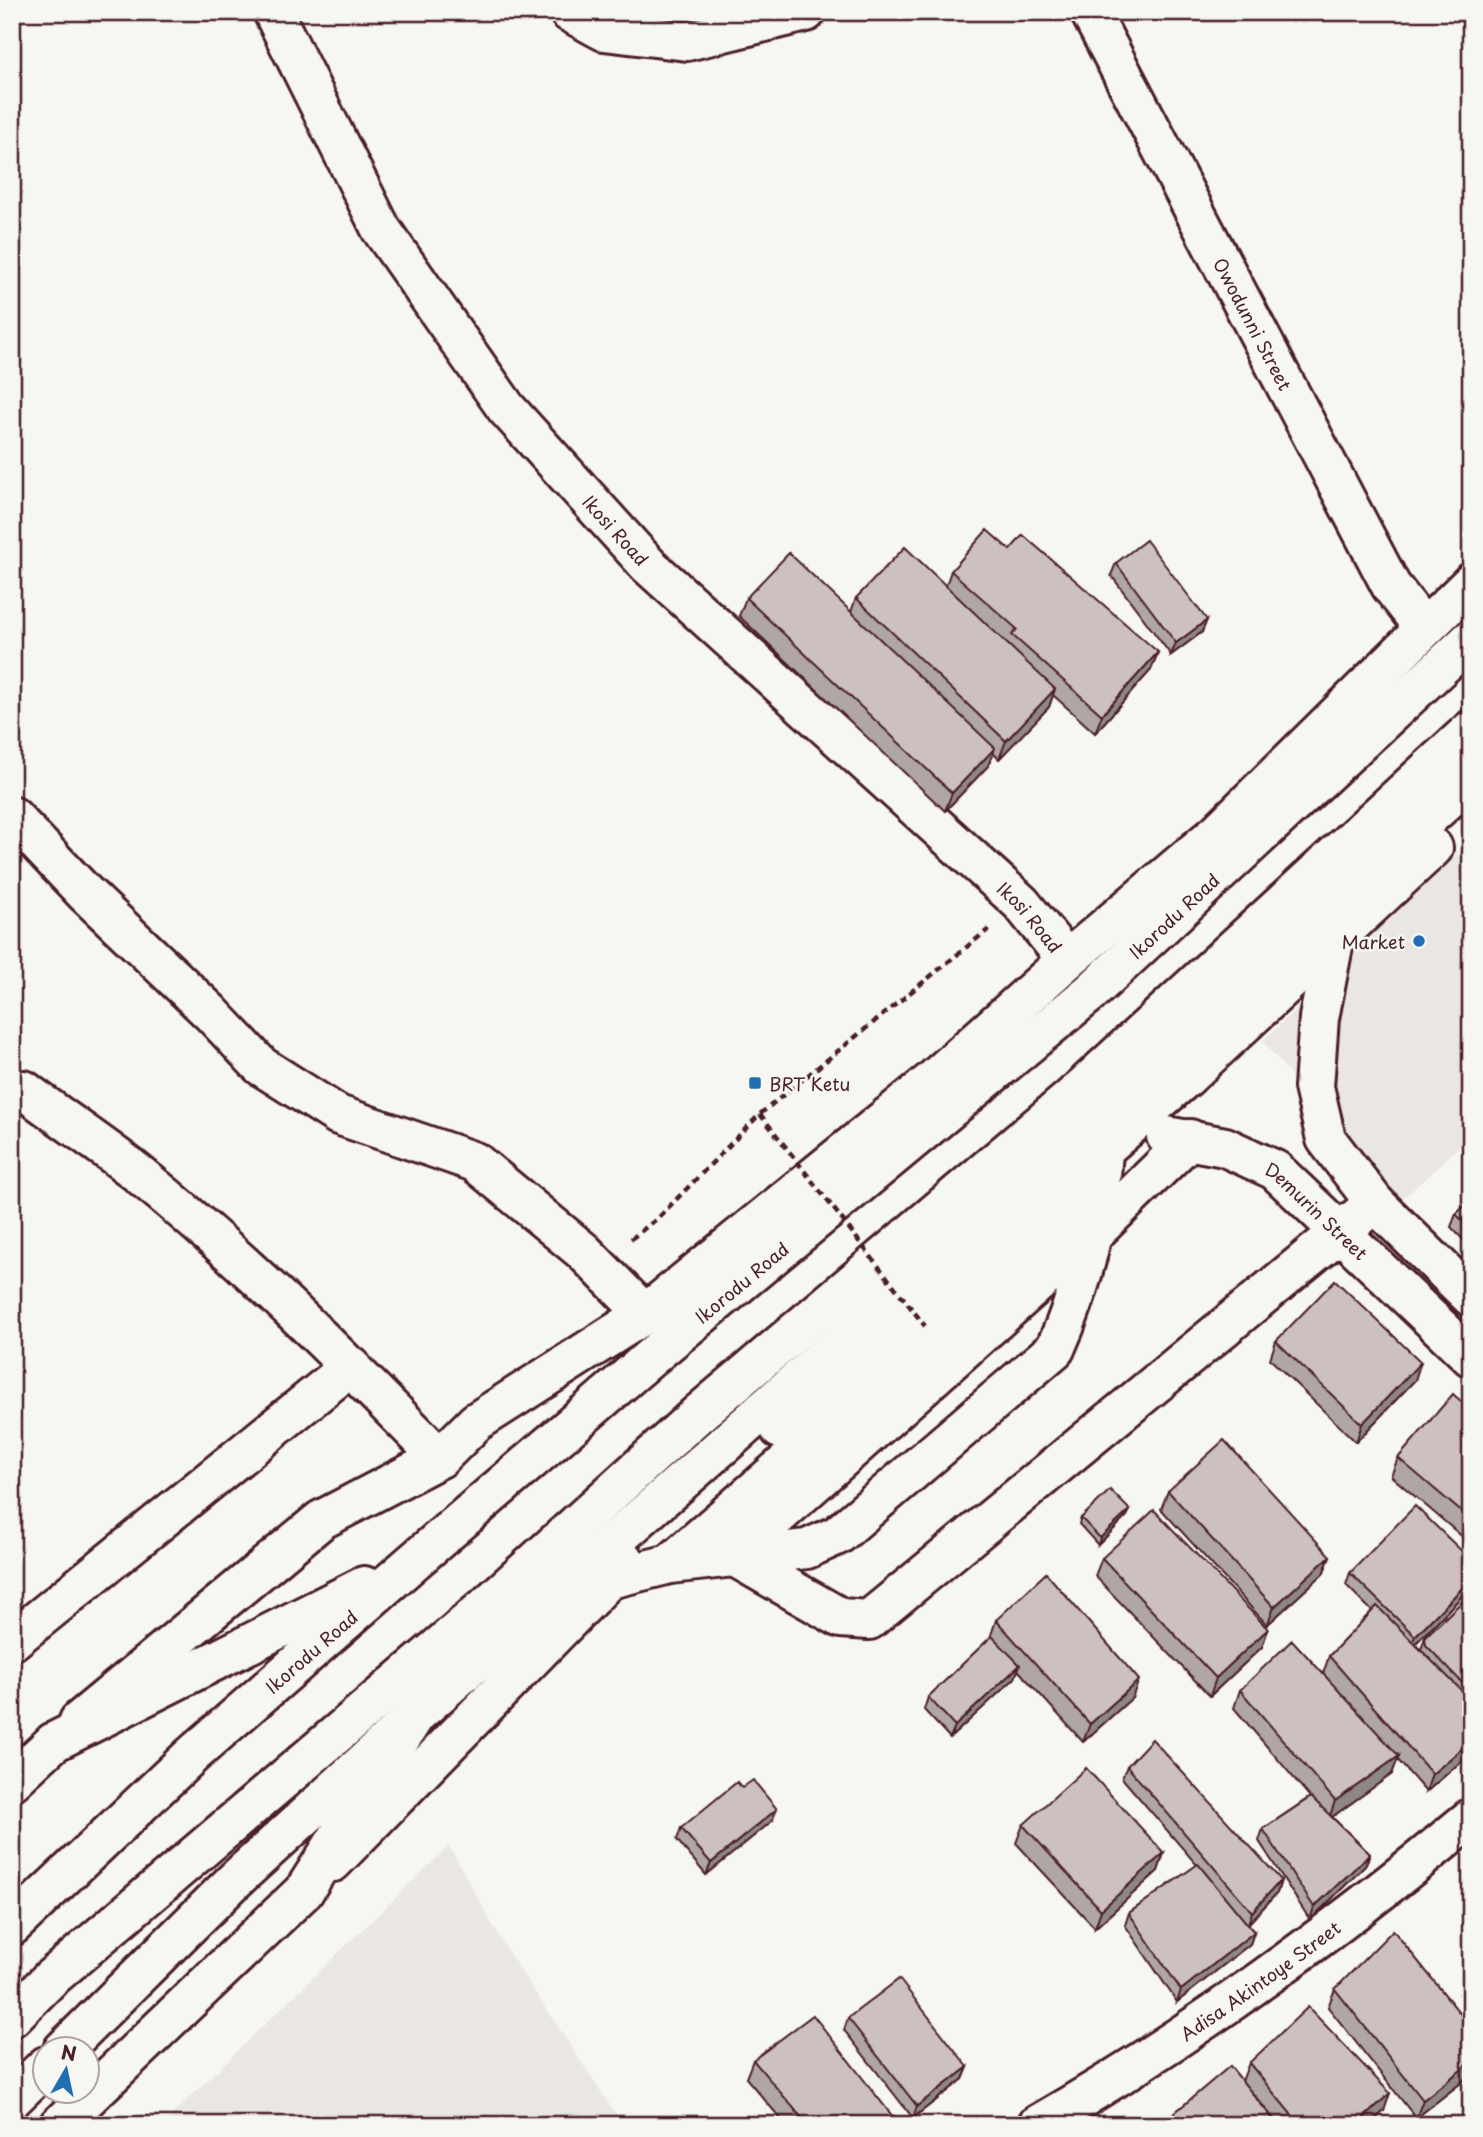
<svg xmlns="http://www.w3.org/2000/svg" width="1483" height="2137" viewBox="0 0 1483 2137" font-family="'Playpen Sans',sans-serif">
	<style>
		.built { fill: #e9e6e3 }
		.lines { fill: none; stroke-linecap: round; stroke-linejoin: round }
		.minor-casing { stroke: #4a1f2b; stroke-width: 44 }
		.major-casing { stroke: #4a1f2b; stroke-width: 44 }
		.highway-casing { stroke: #4a1f2b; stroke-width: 44 }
		.path { stroke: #4a1f2b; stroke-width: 4.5; stroke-dasharray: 7 5; stroke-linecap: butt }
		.minor { stroke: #f6f6f2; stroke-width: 38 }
		.major { stroke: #f6f6f2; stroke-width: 38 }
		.highway { stroke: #f6f6f2; stroke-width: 38 }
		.path-bridge { stroke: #4a1f2b; stroke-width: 4.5; stroke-dasharray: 7 5; stroke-linecap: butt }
		.wall { fill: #afa6a5; stroke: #4a1f2b; stroke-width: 2 }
		.shaded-wall { fill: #8f8786; stroke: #4a1f2b; stroke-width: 2 }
		.building { fill: #ccc1c0; stroke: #4a1f2b; stroke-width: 2 }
		.poi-dot { fill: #1f6fb2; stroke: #f6f6f2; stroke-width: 2.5 }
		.labels { text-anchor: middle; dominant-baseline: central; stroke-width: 5; stroke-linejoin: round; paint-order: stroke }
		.street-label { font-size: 18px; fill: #4a1f2b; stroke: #f6f6f2 }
		.poi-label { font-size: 18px; fill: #4a1f2b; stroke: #f6f6f2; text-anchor: end }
	</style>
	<rect width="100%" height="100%" fill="#f6f6f2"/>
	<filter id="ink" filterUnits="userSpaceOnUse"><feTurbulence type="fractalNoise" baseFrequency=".0143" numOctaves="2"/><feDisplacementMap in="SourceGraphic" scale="14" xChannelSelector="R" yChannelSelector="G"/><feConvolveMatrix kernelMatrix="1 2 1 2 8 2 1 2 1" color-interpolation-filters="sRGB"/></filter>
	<g filter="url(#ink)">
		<path class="built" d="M1471 841V1136L1397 1204 1263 1041Z
			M449 1846 505 1947 623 2125H161Z"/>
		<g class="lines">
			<defs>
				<g id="minor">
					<path id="s1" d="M273 12 381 229 506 408 648 565 1021 903 1067 960"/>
					<path d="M569 12 604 31 687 41 806 12"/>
					<path id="s2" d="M1090 12 1391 586 1424 628"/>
					<path d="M12 816 85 893 211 1013 261 1066 338 1115 475 1162 584 1252 645 1314"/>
					<path d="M1334 941 1319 1018 1314 1087 1326 1139 1375 1203 1471 1297"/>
					<path d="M24 1090C62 1119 103 1145 140 1175 247 1262 344 1360 440 1458"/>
					<path id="s3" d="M1166 1136 1225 1147 1275 1170 1471 1357"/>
					<path d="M1190 1139 1093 1234 733 1556 841 1618 869 1620 1375 1203"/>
					<path d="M780 1429 1187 1077 1433 848"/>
					<path d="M670 1564 1101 1188"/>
					<path d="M606 1580 670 1564 807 1549 838 1535 1055 1349C1086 1280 1101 1208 1104 1133"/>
					<path d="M12 1641 351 1366"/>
					<path d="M79 1721 321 1520 440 1458 476 1422 645 1314 933 1080 1067 960 1218 832 1471 583"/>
					<path d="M333 1862 626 1562"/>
					<path d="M63 2050 236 1879 418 1713 1105 1110 1471 779"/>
					<path d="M12 2099 46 2066"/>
					<path id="s4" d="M1037 2125C1192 2036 1334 1932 1471 1818"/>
				</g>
				<path id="major" d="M12 1781 54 1742
					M59 2125 304 1891"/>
				<g id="highway">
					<path d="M1092 1087C1124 1070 1151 1072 1187 1077"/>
					<path d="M54 1742 364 1586"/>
					<path d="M304 1891 463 1640"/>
					<path id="s5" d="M12 1926 192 1755 413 1562 657 1352 1090 993 1471 639"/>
					<path d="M12 2017 50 1979 483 1609 698 1414 1071 1098 1471 730"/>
				</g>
			</defs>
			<use href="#minor" class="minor-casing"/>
			<use href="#major" class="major-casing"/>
			<use href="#highway" class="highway-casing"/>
			<path class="path" d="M631 1239 658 1218 760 1114 989 929"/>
			<use href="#minor" class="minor"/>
			<use href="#major" class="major"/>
			<use href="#highway" class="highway"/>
			<path class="path-bridge" d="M760 1114 925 1326"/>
		</g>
		<path class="wall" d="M1010 550 1158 652 1151 670 1095 733 1053 695 1049 707 999 759 993 753 988 766 945 811 739 616 746 598 851 612 856 598 946 585 951 571Z
			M1116 563 1202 632 1171 655 1111 575Z
			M1471 1200V1248L1451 1227 1456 1214Z
			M1276 1341 1415 1380 1356 1442 1270 1359Z
			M1471 1410V1544L1391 1476 1398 1458Z
			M1168 1491 1330 1556 1323 1574 1267 1625 1161 1509Z
			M1130 1510 1127 1516 1098 1545 1079 1524 1081 1518Z
			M1102 1558 1268 1629 1262 1647 1210 1696 1095 1576Z
			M1471 1560V1587L1415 1644 1421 1650 1425 1637 1471 1593V1753L1426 1792 1397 1759 1392 1774 1332 1817 1370 1854 1365 1866 1310 1920 1259 1841 1263 1829 1310 1797 1234 1708 1240 1690 1323 1674 1329 1656 1372 1611 1346 1585 1350 1573Z
			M996 1620 1132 1698 1083 1742 1018 1670 1015 1678 950 1738 924 1710 928 1697 990 1638Z
			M1127 1766 1281 1880 1277 1893 1248 1924 1254 1932 1250 1944 1177 2002 1125 1925 1129 1913 1197 1865 1122 1778Z
			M772 1821 706 1875 677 1840 681 1828Z
			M1023 1825 1164 1853 1158 1871 1095 1928 1016 1843Z
			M1471 1977V2006L1460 1995 1465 1982Z
			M1335 1989 1471 2027V2075L1416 2118 1328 2007Z
			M848 2018 968 2067 963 2079 913 2118 844 2030Z
			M753 2060 893 2117 891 2125H786L746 2078Z
			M1249 2063 1384 2111 1369 2125H1279L1253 2094 1278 2125H1169L1173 2114 1242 2081Z"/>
		<path class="shaded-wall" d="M1207 620 1202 632 1171 655 1176 643Z
			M1158 652 1151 670 1095 733 1102 715Z
			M1055 689 1049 707 999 759 1006 741Z
			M995 748 988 766 945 811 952 793Z
			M1421 1362 1415 1380 1356 1442 1362 1424Z
			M1130 1510 1127 1516 1098 1545 1100 1538Z
			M1330 1556 1323 1574 1267 1625 1274 1607Z
			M1471 1579V1587L1410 1649 1415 1636Z
			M1268 1629 1262 1647 1210 1696 1216 1678Z
			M1020 1665 1015 1678 950 1738 955 1726Z
			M1139 1680 1132 1698 1083 1742 1090 1724Z
			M1471 1741V1753L1426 1792 1432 1774Z
			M1399 1756 1392 1774 1329 1819 1335 1801Z
			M777 1809 772 1821 706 1875 711 1863Z
			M1164 1853 1158 1871 1095 1928 1101 1910Z
			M1370 1854 1365 1866 1310 1920 1314 1907Z
			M1281 1880 1277 1893 1248 1924 1252 1912Z
			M1254 1932 1250 1944 1177 2002 1181 1990Z
			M1471 2062V2075L1416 2118 1423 2100Z
			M968 2067 963 2079 913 2118 917 2106Z
			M1390 2093 1384 2111 1369 2125H1356Z
			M893 2117 891 2125H884Z"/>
		<path class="building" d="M987 530 1010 550 1023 535 1158 652 1102 715 1012 635 1017 629 951 571Z
			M1146 540 1207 620 1176 643 1116 563Z
			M905 547 1055 689 1006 741 856 598Z
			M789 553 995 748 952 793 746 598Z
			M1471 1200V1230L1456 1214Z
			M1335 1280 1421 1362 1362 1424 1276 1341Z
			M1453 1394 1471 1410V1520L1398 1458Z
			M1224 1440 1330 1556 1274 1607 1168 1491Z
			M1110 1490 1130 1510 1100 1538 1081 1518Z
			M1415 1506 1471 1560V1579L1415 1636 1350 1573Z
			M1154 1510 1268 1629 1216 1678 1102 1558Z
			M1046 1573 1139 1680 1090 1724 996 1620Z
			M1471 1593V1692L1426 1645 1425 1637Z
			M1377 1606 1471 1700V1741L1432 1774 1329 1656Z
			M992 1636 1020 1665 955 1726 928 1697Z
			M1292 1640 1399 1756 1335 1801 1240 1690Z
			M1152 1739 1281 1880 1252 1912 1127 1766Z
			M1086 1768 1164 1853 1101 1910 1023 1825Z
			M753 1780 777 1809 711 1863 681 1828 737 1782 742 1788Z
			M1311 1797 1370 1854 1314 1907 1263 1829Z
			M1198 1864 1254 1932 1181 1990 1129 1913Z
			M1393 1930 1471 2027V2062L1423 2100 1335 1989Z
			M1471 1977V1988L1465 1982Z
			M899 1979 968 2067 917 2106 848 2018Z
			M1308 2007 1390 2093 1356 2125H1300L1249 2063Z
			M813 2015 893 2117 884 2125H808L753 2060Z
			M1230 2066 1278 2125H1182L1173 2114Z"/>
	</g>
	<g class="poi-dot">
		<circle cx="1419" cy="941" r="7"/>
		<rect x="748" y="1076" width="14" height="14" rx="3.5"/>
	</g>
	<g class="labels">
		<g class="street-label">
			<text stroke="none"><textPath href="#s2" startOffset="352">Owodunni Street</textPath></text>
			<text stroke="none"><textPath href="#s1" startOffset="625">Ikosi Road</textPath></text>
			<text stroke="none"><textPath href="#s5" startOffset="1540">Ikorodu Road</textPath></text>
			<text stroke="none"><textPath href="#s1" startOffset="1192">Ikosi Road</textPath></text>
			<text stroke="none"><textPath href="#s3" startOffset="173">Demurin Street</textPath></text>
			<text stroke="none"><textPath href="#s5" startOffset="973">Ikorodu Road</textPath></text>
			<text stroke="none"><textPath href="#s5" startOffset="406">Ikorodu Road</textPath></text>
			<text stroke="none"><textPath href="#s4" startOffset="266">Adisa Akintoye Street</textPath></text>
		</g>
		<g class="poi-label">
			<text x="1405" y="941">Market</text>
			<text x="769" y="1083" text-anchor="start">BRT Ketu</text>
		</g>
	</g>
	<rect width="1483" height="2137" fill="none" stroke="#f6f6f2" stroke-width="42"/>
	<rect x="21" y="21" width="1441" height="2095" fill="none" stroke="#4a1f2b" stroke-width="2.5" filter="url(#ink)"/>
	<g transform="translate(66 2070) rotate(9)"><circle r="33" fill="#f6f6f2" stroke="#b1a0a2" stroke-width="2"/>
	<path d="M0-5L12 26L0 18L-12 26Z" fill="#1f6fb2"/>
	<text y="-10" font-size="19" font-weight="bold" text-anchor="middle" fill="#4a1f2b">N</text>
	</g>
</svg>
